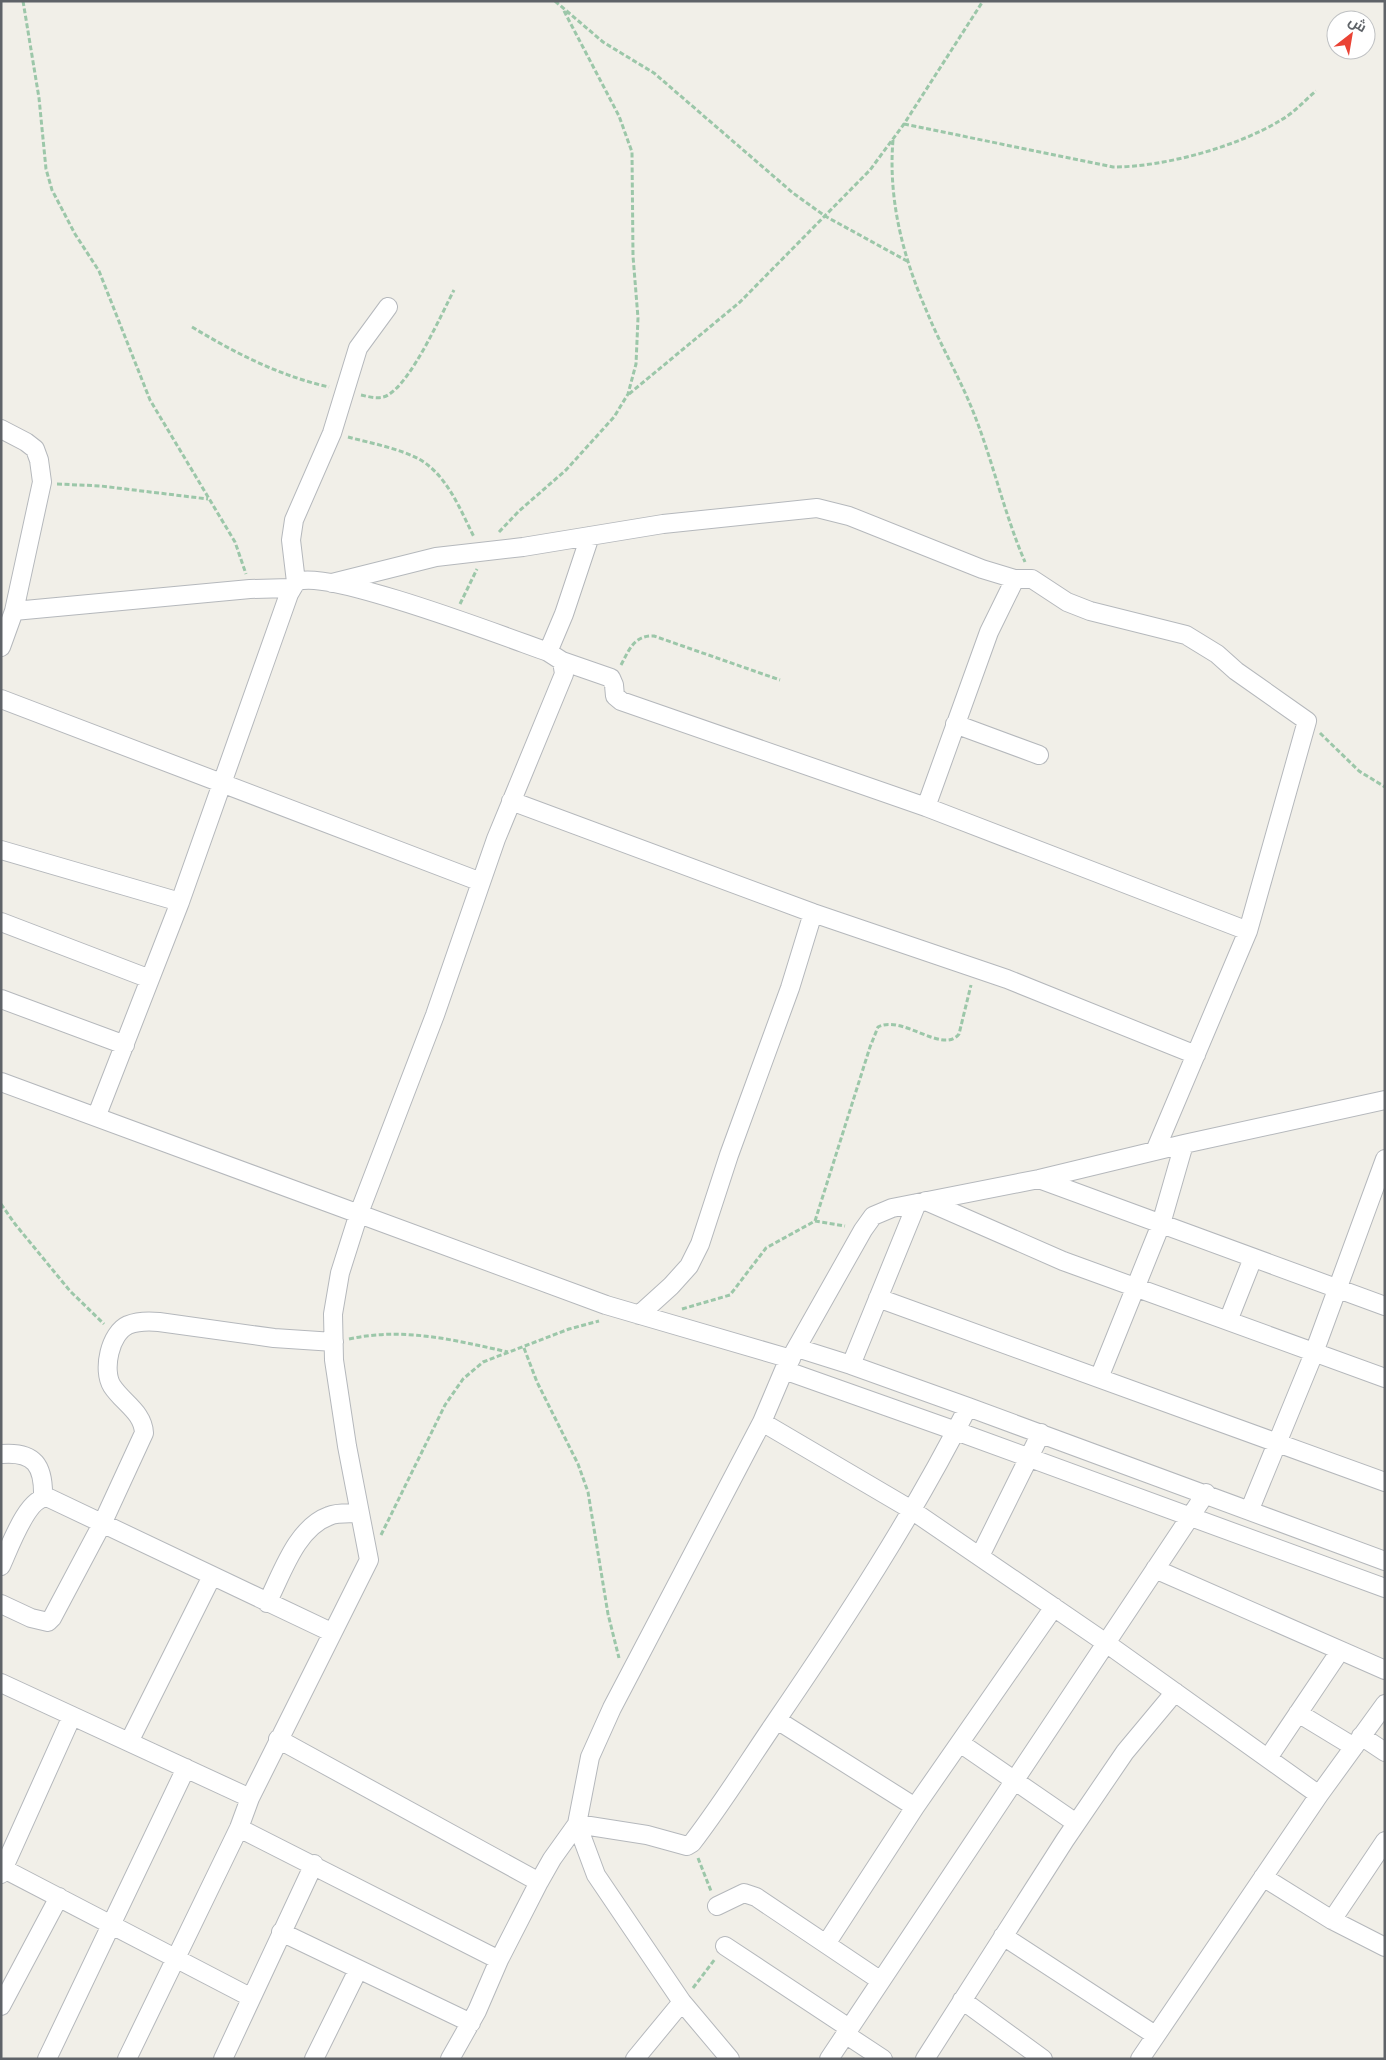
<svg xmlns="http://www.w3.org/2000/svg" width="1386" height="2060" viewBox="0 0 1386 2060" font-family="Montserrat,Cairo,sans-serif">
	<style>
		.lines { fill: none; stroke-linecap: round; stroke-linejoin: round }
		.street-casing { stroke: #b5b8bc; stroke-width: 20 }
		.path { stroke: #9cc7a9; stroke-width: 3; stroke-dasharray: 5 2.5; stroke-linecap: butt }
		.street { stroke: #fff; stroke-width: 18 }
	</style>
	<rect width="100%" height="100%" fill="#f1efe8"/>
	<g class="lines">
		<defs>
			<path id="street" d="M1 429 26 442 35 449 39 460 42 482 14 611 1 647
				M296 582 291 540 294 520 332 433 358 348 388 307
				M332 583 436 557 523 547 663 524 817 508 849 516 982 569 1015 579H1032L1067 602 1090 611 1186 635 1217 654 1236 671 1307 721 1248 931 1155 1151
				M14 611 250 589 291 588
				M548 652 564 614 590 536
				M562 661 611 678 614 685 615 696 621 701 926 807 1248 931
				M1 699 481 882
				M955 724 1039 755
				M511 801 813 913 1007 979 1196 1055
				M926 807 989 632 1015 579
				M1 850 180 902
				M1 922 150 979
				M1 999 125 1045
				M1 1082 606 1305 791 1359
				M97 1115 180 902 289 594 296 582C327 568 508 638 548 652L562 661 564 674 496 839 435 1015 359 1213 340 1273 333 1314 334 1360 347 1446 369 1560 250 1798
				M1039 1179 1385 1306
				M926 1201 1063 1261 1385 1378
				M878 1298 1385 1482
				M639 1315 671 1286 689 1266 700 1244 729 1155 790 988 813 913
				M1228 1321 1253 1258
				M797 1348 851 1365 968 1407 1385 1561
				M851 1365 917 1203
				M784 1370 956 1431 1385 1588
				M1099 1378 1161 1224 1184 1144
				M762 1422 910 1509 1106 1643 1319 1795
				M1 1454C35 1451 44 1466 43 1498
				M1250 1509 1312 1358 1385 1159
				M980 1556 1041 1433
				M1 1566C9 1549 28 1494 49 1498L331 1632
				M1155 1569 1385 1670
				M267 1603C282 1574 296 1528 329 1516 338 1512 350 1514 360 1513
				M1 1604 31 1618 48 1622 52 1618 103 1522 144 1433C143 1412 123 1403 112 1386 102 1370 110 1333 128 1325 138 1321 149 1321 159 1322L274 1338 334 1342
				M1 1683 250 1798 239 1828 127 2059
				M1298 1713 1354 1747
				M777 1720 915 1807
				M1361 1736 1385 1752
				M278 1739 539 1882
				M129 1742 212 1576
				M960 1743 1076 1823
				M1268 1758 1340 1651
				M239 1828 499 1960
				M4 1869 250 1997
				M1 1874 72 1716
				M1263 1877 1332 1920 1385 1947
				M717 1906 744 1893 756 1897 881 1981
				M1332 1920 1385 1841
				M281 1932 471 2023
				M1003 1936 1155 2035
				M826 1944 915 1807 1054 1607
				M725 1946 849 2028
				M962 2000 1043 2059
				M1 2006 59 1897
				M845 2034 883 2059
				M47 2059 186 1768
				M223 2059 314 1864
				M314 2059 358 1970
				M450 2059 477 2011 499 1960 539 1882 552 1859 577 1824 647 1835 687 1846 692 1843C722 1804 748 1762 776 1721 845 1620 913 1516 968 1407
				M635 2059 682 2002
				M730 2059 682 2002 596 1875 577 1824 590 1757 612 1708 762 1422 784 1370 863 1230 873 1216 892 1208 1039 1179 1184 1144 1385 1100
				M829 2059 1206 1493
				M925 2059 1065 1840 1125 1752 1175 1692
				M1140 2059 1319 1795 1385 1704"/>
		</defs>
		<use href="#street" class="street-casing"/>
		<path class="path" d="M23 1 39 98 46 169 52 190 75 234 99 271 150 400 235 542 246 574
			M555 1 603 42 654 73 793 193 825 216 907 261
			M904 124 1113 167C1164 167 1237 147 1281 120 1294 113 1305 100 1316 91
			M893 140C888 200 903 257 927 312 940 344 957 373 970 404 992 456 1003 511 1025 562
			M192 327C235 353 280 376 329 387
			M629 394 740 302 870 170 904 124 983 1
			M361 395C370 397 380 400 388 395 412 381 441 315 454 290
			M348 437C370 443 398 448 419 459 447 475 460 509 474 537
			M57 484 101 486 208 499
			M499 532 519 511 566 470 614 417 628 394 636 364 638 318 633 256 632 152 619 116 563 9
			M460 604 477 569
			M621 665C629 650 634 635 654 636L780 680
			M1320 733 1359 771 1385 787
			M1 1204 15 1224 70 1291 104 1324
			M815 1221 870 1047 878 1027C902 1014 943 1055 959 1034L971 985
			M682 1309 730 1295 766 1248 815 1221 845 1226
			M349 1339C404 1327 454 1340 508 1352
			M524 1348 537 1382 578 1464 588 1492 608 1614 619 1658
			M381 1535 445 1405 463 1379 483 1362 569 1329 599 1321
			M698 1858 711 1891
			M693 1988 715 1959"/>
		<use href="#street" class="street"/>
	</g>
	<rect width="1386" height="2060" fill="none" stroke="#5f6368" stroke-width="5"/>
	<g transform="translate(1351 35) rotate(31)"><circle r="24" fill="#ffffff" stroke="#bfc1c3"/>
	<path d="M0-4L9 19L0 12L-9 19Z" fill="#ea4335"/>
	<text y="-8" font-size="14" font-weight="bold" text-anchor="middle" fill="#5f6368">ش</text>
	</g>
</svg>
